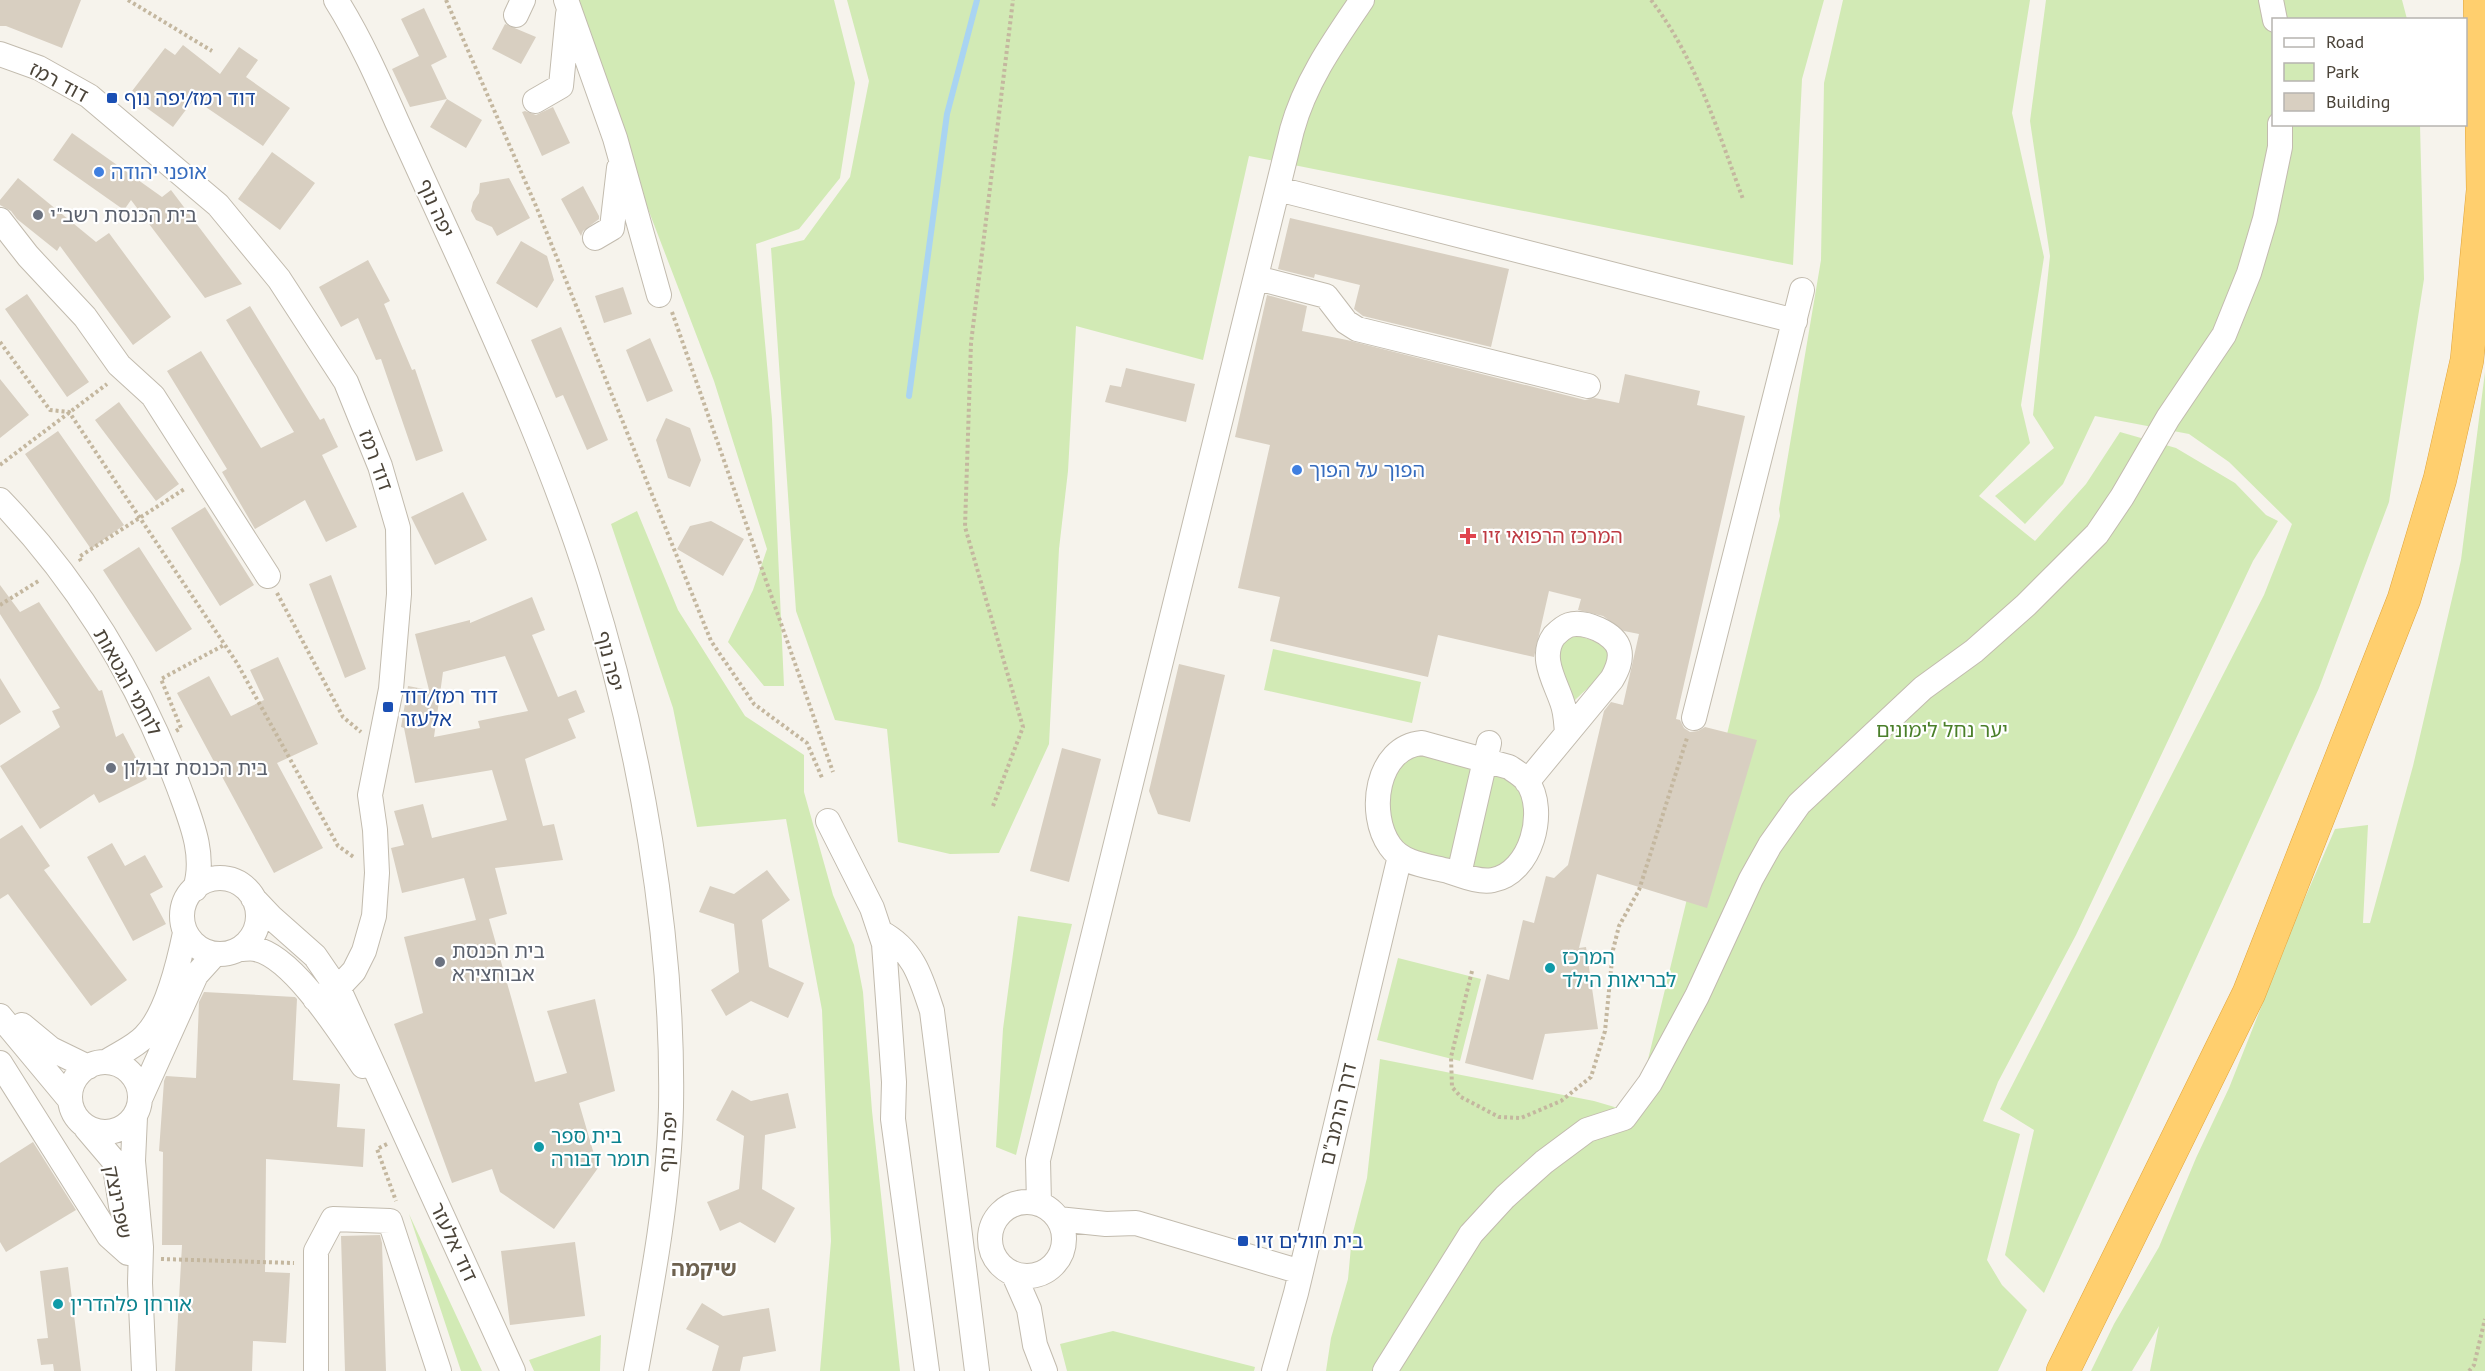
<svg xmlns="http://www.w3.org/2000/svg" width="2485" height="1371" viewBox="0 0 2485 1371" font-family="'PT Sans','Noto Sans Hebrew',sans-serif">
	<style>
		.green { fill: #d2eab5 }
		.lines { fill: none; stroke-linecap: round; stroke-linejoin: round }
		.stream { stroke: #a9d4f2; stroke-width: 6 }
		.building { fill: #d8cfc1; fill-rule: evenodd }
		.minor-casing { stroke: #c2bbae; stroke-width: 26 }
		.highway-casing { stroke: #e0a43c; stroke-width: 34 }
		.path { stroke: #c4b79f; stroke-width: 4; stroke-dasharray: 3 3; stroke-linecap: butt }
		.minor { stroke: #fff; stroke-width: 24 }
		.highway { stroke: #ffcf6e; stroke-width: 33 }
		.transit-dot { fill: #1a4fb4; stroke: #fff; stroke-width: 2 }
		.shop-dot { fill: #3f7fe0; stroke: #fff; stroke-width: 2 }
		.worship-dot { fill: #6b7280; stroke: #fff; stroke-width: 2 }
		.health-dot { fill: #e0444e; stroke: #fff; stroke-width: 2 }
		.culture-dot { fill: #0f9aa8; stroke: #fff; stroke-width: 2 }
		.labels { text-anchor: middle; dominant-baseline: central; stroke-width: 4.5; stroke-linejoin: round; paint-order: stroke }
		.street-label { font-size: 20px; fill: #4b4439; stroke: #fff }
		.transit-label { font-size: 20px; fill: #164399; stroke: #fff; text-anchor: start }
		.shop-label { font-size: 20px; fill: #366cbe; stroke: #fff; text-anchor: start }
		.worship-label { font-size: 20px; fill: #5b616d; stroke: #fff; text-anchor: start }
		.health-label { font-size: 20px; fill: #be3a42; stroke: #fff; text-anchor: start }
		.park-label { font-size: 20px; fill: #4a7f2a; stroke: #fff }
		.culture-label { font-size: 20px; fill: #0d838f; stroke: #fff; text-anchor: start }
		.neighbourhood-label { font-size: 21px; font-weight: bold; fill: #6e6250; stroke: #fff }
	</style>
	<rect width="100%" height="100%" fill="#f6f3ec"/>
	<path class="green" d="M577 0H834L855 83 840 178 799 229 756 244 772 419 784 686H764L728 642 753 590 767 549 714 381 640 188Z
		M847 0H1824L1802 79 1793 265 1249 156 1203 360 1076 326 1068 471 1059 549 1049 744 999 853 950 854 898 842 887 729 835 720 796 611 771 248 804 240 850 177 869 81Z
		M1843 0H2030L2012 113 2044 257 2021 405 2030 443 1979 496 2035 541 2086 484 2120 432 2176 448 2235 483 2266 515 2278 521 2253 561 2076 935 1998 1082 1983 1121 2020 1134 1987 1260 2002 1285 2027 1310 1998 1371H1326L1331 1338 1348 1279 1352 1236 1367 1178 1380 1059 1594 1101 1635 1113 1780 516 1779 509 1821 260 1824 83Z
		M2046 0H2402L2407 19 2274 20V124L2420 125 2424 279 2389 502 2319 688 2044 1293 2005 1255 2034 1130 2000 1109 2264 595 2292 524 2229 462 2189 434 2095 416 2063 484 2025 524 1995 496 2054 448 2033 415 2050 256 2030 121Z
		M2485 372V1371H2150L2159 1326 2132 1371H2091L2114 1324 2159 1247 2196 1158 2229 1088 2301 907 2335 829 2368 825 2363 923H2370L2413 766 2461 560Z
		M637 511 678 610 745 716 804 755V792L833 895 854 945 863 992 872 1111 900 1371H820L831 1241 822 1010 786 819 697 827 673 708 611 524Z
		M1573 636C1586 637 1597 641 1607 649 1611 672 1589 686 1574 701 1566 681 1547 650 1573 636Z
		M1273 649 1421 682 1412 723 1264 690Z
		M1413 752 1505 775 1521 787 1528 821 1514 855 1491 872 1405 849 1390 828 1387 796 1391 778Z
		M1018 916 1072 924 1016 1155 996 1147 1003 1029Z
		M1398 958 1481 979 1460 1061 1377 1040Z
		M409 1214 482 1371H461Z
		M1113 1331 1255 1367 1254 1371H1067L1060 1344Z
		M601 1335 600 1371H534L529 1360Z"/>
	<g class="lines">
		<path class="stream" d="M909 396 947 114 977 0"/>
	</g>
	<path class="building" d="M0 0H81L62 48 6 26H0Z
		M424 8 447 57 431 65 447 99 410 107 392 69 419 56 401 19Z
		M505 24 536 37 521 64 492 49Z
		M183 45 220 74 239 47 258 60 246 77 290 108 263 146 194 99 173 127 129 95 165 48 175 55Z
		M447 99 482 120 466 148 430 127Z
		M553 107 570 143 542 156 522 112 525 111 536 115Z
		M72 133 162 197 171 190 242 284 205 298 131 200 124 210 53 160Z
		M272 152 315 183 280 230 238 199Z
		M18 178 96 242 109 233 171 317 133 345 60 246 57 251 17 219 11 211 0 205V200Z
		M509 178 530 218 497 236 492 227 476 220 471 211 473 202 479 193 480 183Z
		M583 186 599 216V219L583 231 581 236 561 199Z
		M1290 218 1509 269 1491 347 1363 316 1354 309 1360 285 1315 274 1314 278 1278 269Z
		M521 241 547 256 554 280 537 308 496 283Z
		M368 260 390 301 384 304 412 370 415 369 443 451 416 461 381 359 376 360 358 318 341 327 319 287Z
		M623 287 632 314 604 323 595 296Z
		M27 294 89 382 67 397 5 309Z
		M1267 295 1307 306 1302 331 1347 340 1585 400 1595 398 1619 403 1625 374 1700 391 1697 405 1745 416 1676 719 1680 720 1684 728 1690 732 1698 731 1705 727 1757 740 1707 908 1597 874 1579 948 1586 947 1598 1029 1545 1034 1533 1080 1465 1063 1487 974 1509 980 1523 920 1534 923 1546 876 1554 878 1568 865 1604 711 1611 702 1623 705 1639 634 1624 631 1603 616 1578 610 1581 599 1549 591 1534 657 1438 635 1428 677 1270 641 1280 597 1238 588 1270 445 1235 437Z
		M250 306 320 420 324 418 338 447 322 455 357 527 326 542 305 500 255 529 222 472 227 469 167 371 201 351 261 448 294 432 226 320Z
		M561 327 608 440 587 450 563 395 556 398 531 340Z
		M650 338 673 391 647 402 626 350Z
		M1126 368 1195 384 1186 422 1105 402 1110 385 1121 387Z
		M0 379 29 415 0 438Z
		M119 402 179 484 156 501 95 420Z
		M666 418 690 428 701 460 690 487 668 478 656 440Z
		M58 431 124 525 91 549 25 454Z
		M463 492 487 540 435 565 411 517Z
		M205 507 254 585 220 606 171 528Z
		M711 521 744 539 723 576 677 549 690 526Z
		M139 547 192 629 156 652 103 570Z
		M331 575 366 669 345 678 309 584Z
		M0 585 20 612 39 602 99 691 102 690 116 737 123 733 147 779 99 803 94 794 40 829 0 766 60 727 52 711 60 708 0 614Z
		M532 597 545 630 532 635 558 697 576 690 585 712 568 719 576 738 525 759 543 826 554 824 563 860 495 868 507 914 489 919 535 1082 567 1073 547 1011 595 999 615 1091 579 1103 598 1168 554 1229 500 1192 492 1169 452 1183 394 1024 423 1013 404 937 476 920 464 878 402 893 391 848 404 845 394 811 423 804 432 838 507 820 492 770 415 783 404 728 401 727 408 686 429 690 415 634 470 620V623ZM505 656 528 711 478 721 480 728 434 737 443 672Z
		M278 657 318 744 277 763 323 848 274 873 177 693 209 676 231 716 264 700 250 670Z
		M1179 664 1225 675 1190 822 1158 814 1149 791Z
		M0 678 21 712 0 725Z
		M1062 748 1101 759 1069 882 1030 871Z
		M22 825 50 866 44 870 127 980 91 1006 8 894 0 899V839Z
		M112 843 125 866 145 855 163 887 150 894 166 924 133 941 87 857Z
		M767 870 790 900 762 920 769 967 804 983 788 1018 751 1001 726 1016 711 990 739 972 734 924 699 912 710 886 734 894Z
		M204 992 295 997 297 999 293 1080 340 1084 337 1127 365 1129 363 1167 266 1159 265 1272 290 1273 286 1343 253 1341 252 1371H175L182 1245H162L163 1152 159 1151 164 1081 166 1076 196 1078 199 1002Z
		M732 1090 751 1101 788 1093 796 1128 765 1135 762 1189 795 1208 775 1243 740 1222 720 1231 707 1202 739 1189 744 1136 716 1120Z
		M33 1142 76 1210 6 1252 0 1242V1163Z
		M380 1235 382 1243 386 1371H345L341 1236Z
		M575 1242 585 1316 510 1325 501 1251Z
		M68 1267 81 1371H54L53 1364 41 1365 37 1339 48 1338 40 1271Z
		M702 1303 723 1316 769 1308 776 1351 743 1357 740 1371H712L719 1346 686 1329Z"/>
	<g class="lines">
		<defs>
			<path id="minor" d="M336 0C360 38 379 81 397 122 418 168 439 214 460 260 507 365 555 472 589 581 640 743 674 937 671 1107 669 1195 652 1284 636 1371
				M566 0 615 138 659 295
				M2271 0 2275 20
				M516 15 523 0
				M0 54 39 68 89 96 218 205 279 279 346 382 380 466 398 528 399 594 391 689 370 795 375 830 377 873 374 916 364 951 354 971 338 988 315 999
				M535 101 561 86 568 14
				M1278 189 1795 321
				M0 220 28 256 85 317 119 365 153 396 268 576
				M595 238 612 228 619 168
				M1257 278 1326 296 1346 322 1357 329 1588 386
				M0 500C79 582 139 682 179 788 191 821 206 855 195 889
				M1694 718 1802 290
				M1422 743 1509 767C1515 771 1522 775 1527 781 1548 811 1531 873 1493 880 1479 883 1461 875 1448 871 1429 866 1402 864 1390 846 1367 814 1376 747 1422 743Z
				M1527 782 1612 679C1617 670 1622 660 1619 649 1615 633 1584 620 1569 625 1563 627 1558 632 1554 636 1539 657 1555 681 1562 702 1566 712 1566 723 1567 733
				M828 821 872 908 884 944 894 1082 893 1119 927 1371
				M1459 874 1489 743
				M182 916a38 38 0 1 1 76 0a38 38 0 1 1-76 0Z
				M253 898 271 917 315 956 341 994 513 1371
				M880 932C913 949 921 977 932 1011L977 1371
				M241 949C245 949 250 948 255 949 293 956 342 1035 363 1066
				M0 1016 70 1100
				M22 1025 51 1049 88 1067
				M70 1097a35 35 0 1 1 70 0a35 35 0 1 1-70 0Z
				M106 1062C118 1054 135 1047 145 1036 167 1014 179 962 185 933
				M0 1063 109 1236 128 1253
				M140 1099 196 975 215 954
				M135 1117 133 1161 141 1247 140 1283 144 1371
				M86 1128 114 1161 121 1206
				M990 1239a37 37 0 1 1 74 0a37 37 0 1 1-74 0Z
				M1039 1204 1038 1160 1292 130C1305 82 1334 41 1362 0
				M1058 1219 1106 1224 1136 1223 1301 1272
				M1014 1275 1029 1309 1035 1345 1045 1371
				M316 1371V1251L333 1219 390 1221 439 1371
				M1274 1371 1296 1293 1400 856
				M1385 1371 1471 1234 1505 1197 1544 1162 1587 1130 1624 1118 1650 1083 1697 996 1751 879 1770 845 1799 804 1923 688 1974 651 2026 605 2097 534 2122 497 2168 418 2224 335 2249 273 2265 219 2280 147V124"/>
			<path id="highway" d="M2063 1371 2249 993 2404 599 2440 479 2467 360 2483 190 2480 0"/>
		</defs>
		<use href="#minor" class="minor-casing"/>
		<use href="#highway" class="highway-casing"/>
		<path class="path" d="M128 0 212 51
			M446 0 536 206 711 641 754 704 807 743 823 780
			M1651 0C1697 60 1717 130 1743 199
			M672 312 833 772
			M0 342 50 410 69 412 237 663 338 846 355 858
			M0 465 107 384
			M81 561 79 557 186 488
			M277 593 343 717 361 732
			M0 605 40 580
			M176 731 181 728 161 679 224 645
			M993 806 1023 727 965 527 971 343 1013 0
			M1472 971 1451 1057 1452 1087 1461 1097 1499 1117 1521 1118 1561 1101 1591 1077 1605 1031 1613 950 1619 926 1639 890 1687 738
			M387 1144 377 1149 396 1201
			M161 1259 294 1263
			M2469 1371 2474 1365 2485 1319"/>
		<use href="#minor" class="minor"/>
		<use href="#highway" class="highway"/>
	</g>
	<g class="transit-dot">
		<rect x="106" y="92" width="12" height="12" rx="3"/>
		<rect x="382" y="701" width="12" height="12" rx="3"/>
		<rect x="1237" y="1235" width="12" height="12" rx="3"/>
	</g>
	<g class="shop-dot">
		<circle cx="99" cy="172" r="6"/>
		<circle cx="1297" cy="470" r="6"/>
	</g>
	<g class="worship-dot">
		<circle cx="38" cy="215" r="6"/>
		<circle cx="111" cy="768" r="6"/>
		<circle cx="440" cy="962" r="6"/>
	</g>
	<path class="health-dot" d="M1465 527h6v6h6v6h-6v6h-6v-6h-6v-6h6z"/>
	<g class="culture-dot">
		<circle cx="1550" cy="968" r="6"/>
		<circle cx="539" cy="1147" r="6"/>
		<circle cx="58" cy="1304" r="6"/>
	</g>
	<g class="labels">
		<g class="street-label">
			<text transform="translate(59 82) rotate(28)">דוד רמז</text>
			<text transform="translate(436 208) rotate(66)">יפה נוף</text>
			<text transform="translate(376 460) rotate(70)">דוד רמז</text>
			<text transform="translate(610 661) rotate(76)">יפה נוף</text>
			<text transform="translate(128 682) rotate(61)">לוחמי הגטאות</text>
			<text transform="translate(1338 1114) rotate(-77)">דרך הרמב"ם</text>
			<text transform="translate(668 1142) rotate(-86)">יפה נוף</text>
			<text transform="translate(118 1202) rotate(79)">שפרינצק</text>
			<text transform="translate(454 1242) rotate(65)">דוד אלעזר</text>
		</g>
		<g class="transit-label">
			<text x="124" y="98">דוד רמז/יפה נוף</text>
			<text x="400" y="696">דוד רמז/דוד<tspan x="400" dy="23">אלעזר</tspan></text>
			<text x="1255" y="1241">בית חולים זיו</text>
		</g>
		<g class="shop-label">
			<text x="111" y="172">אופני יהודה</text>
			<text x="1309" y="470">הפוך על הפוך</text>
		</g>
		<g class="worship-label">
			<text x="50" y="215">בית הכנסת רשב"י</text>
			<text x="123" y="768">בית הכנסת זבולון</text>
			<text x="452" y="951">בית הכנסת<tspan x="452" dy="23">אבוחצירא</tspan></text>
		</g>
		<g class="health-label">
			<text x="1482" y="536">המרכז הרפואי זיו</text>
		</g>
		<g class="park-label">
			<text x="1942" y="730">יער נחל לימונים</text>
		</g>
		<g class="culture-label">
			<text x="1562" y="957">המרכז<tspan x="1562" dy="23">לבריאות הילד</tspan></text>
			<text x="551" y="1136">בית ספר<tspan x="551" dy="23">תומר דבורה</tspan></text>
			<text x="70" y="1304">אורחן פלהדרין</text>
		</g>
		<g class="neighbourhood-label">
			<text x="704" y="1268">שיקמה</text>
		</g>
	</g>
	<rect x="2272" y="18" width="195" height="108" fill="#ffffff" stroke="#b7b4b0" stroke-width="1.5"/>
	<rect x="2284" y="38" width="30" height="9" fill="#ffffff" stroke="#b7b4b0" stroke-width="1.5"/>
	<text x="2326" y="48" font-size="18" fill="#4b4439">Road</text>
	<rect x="2284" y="63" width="30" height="18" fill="#d2eab5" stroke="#b7b4b0" stroke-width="1.5"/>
	<text x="2326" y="78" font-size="18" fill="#4b4439">Park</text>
	<rect x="2284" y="93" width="30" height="18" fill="#d8cfc1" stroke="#b7b4b0" stroke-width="1.5"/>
	<text x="2326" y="108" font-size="18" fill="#4b4439">Building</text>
</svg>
